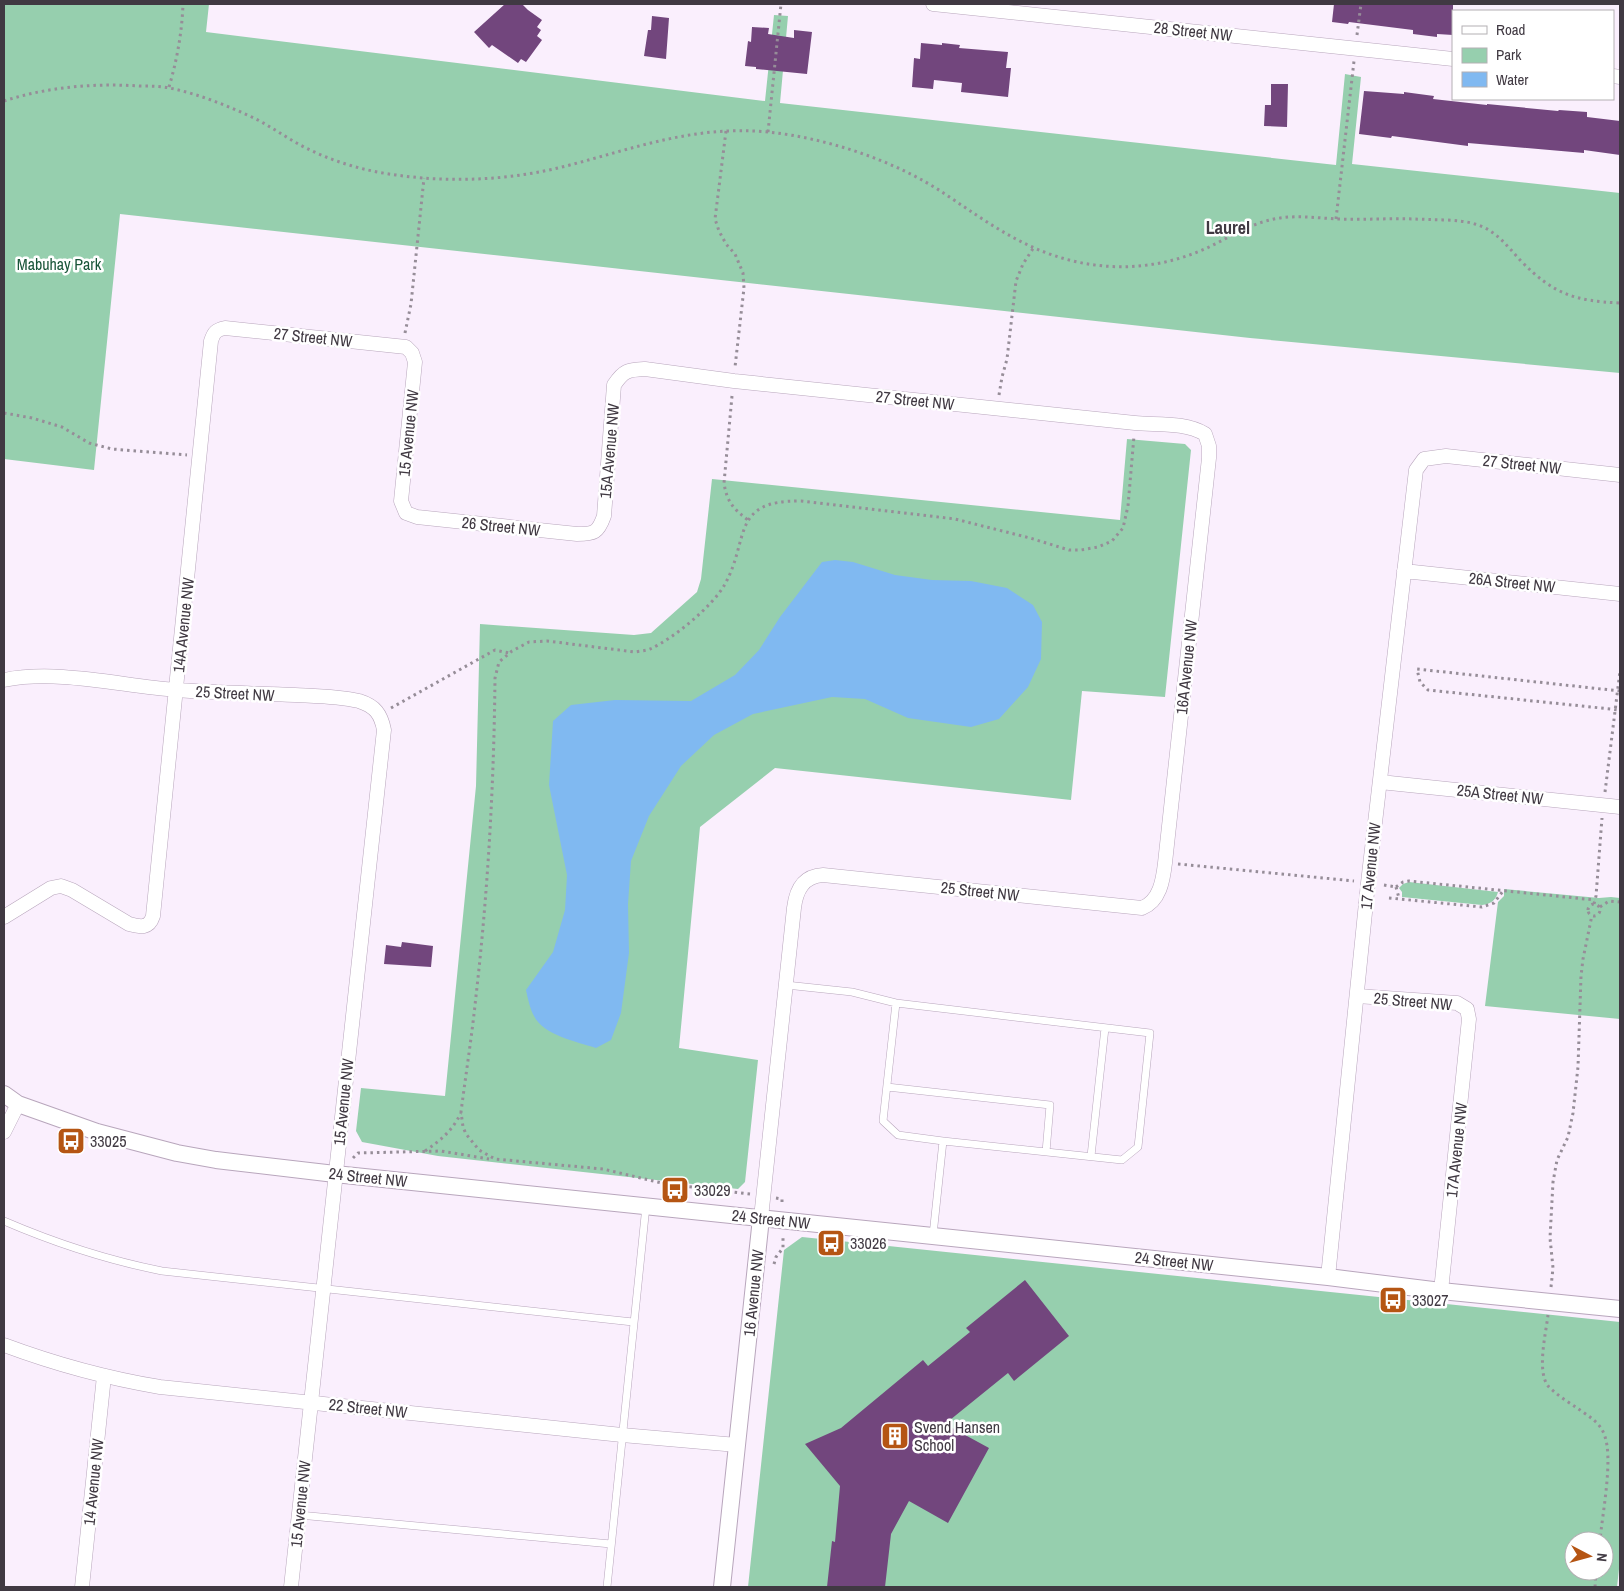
<svg xmlns="http://www.w3.org/2000/svg" width="1624" height="1591" viewBox="0 0 1624 1591" font-family="'Archivo Narrow',sans-serif">
	<style>
		.green { fill: #96cfae; fill-rule: evenodd }
		.water { fill: #80b9f1 }
		.building { fill: #72467d }
		.lines { fill: none; stroke-linecap: round; stroke-linejoin: round }
		.service-casing { stroke: #b8a6bc; stroke-width: 8 }
		.minor-casing { stroke: #b8a6bc; stroke-width: 15 }
		.tertiary-casing { stroke: #b8a6bc; stroke-width: 18 }
		.path { stroke: #968d98; stroke-width: 3; stroke-dasharray: 2.5 4; stroke-linecap: butt }
		.service { stroke: #fff; stroke-width: 7 }
		.minor { stroke: #fff; stroke-width: 14 }
		.tertiary { stroke: #fff; stroke-width: 16 }
		.labels { text-anchor: middle; dominant-baseline: central; stroke-width: 5; stroke-linejoin: round; paint-order: stroke }
		.street-label { font-size: 16px; fill: #403942; stroke: #fff }
		.park-label { font-size: 16px; fill: #195539; stroke: #fff }
		.poi-label { font-size: 16px; fill: #403942; stroke: #fff; text-anchor: start }
		.neighbourhood-label { font-size: 18px; font-weight: bold; fill: #403942; stroke: #fff }
	</style>
	<rect width="100%" height="100%" fill="#faeffd"/>
	<path class="green" d="M4 4H209L206 32 765 101 774 15 788 16 780 103 1336 165 1345 74 1361 77 1352 164 1620 193V373L1250 338 120 214 94 470 4 459Z
		M1127 439 1185 444 1191 450 1165 697 1082 691 1071 800 775 768 700 827 679 1048 758 1060 745 1182 738 1189 438 1156 362 1142 356 1131 361 1088 445 1096 476 786 480 624 634 635 651 633 697 592 701 579 712 479 1120 520Z
		M1409 882 1498 892C1496 900 1491 904 1482 905L1402 897V892L1399 888 1403 884Z
		M1504 889 1599 898 1611 897 1620 898V1019L1485 1006 1498 902 1504 896Z
		M802 1237 1620 1322V1560L1617 1587H748L784 1250ZM1574 1541H1604V1571H1574Z"/>
	<path class="water" d="M835 560 853 562 895 575 932 580 971 581 1007 588 1033 605 1042 622 1041 659 1028 687 999 719 971 727 908 718 865 699 832 697 753 714 714 735 681 766 649 816 631 861 628 904 629 953 621 1013 611 1040 596 1048C578 1042 543 1035 534 1016 530 1009 528 999 526 990L553 952 565 910 567 875 549 785 553 721 571 705 615 700 691 701 735 675 759 650 780 617 822 562Z"/>
	<path class="building" d="M505 4H522L528 10 542 20 537 27 541 30 537 36 542 40 526 62 521 59 518 63 492 45 489 48 474 32Z
		M1334 4H1453V35L1437 34V37L1413 34V30L1349 22 1348 24 1332 22Z
		M652 16 669 18 666 59 644 56 648 30H651Z
		M752 27 769 28 768 34 794 38V30L812 32 807 74 756 69V67L745 66 748 41 751 42Z
		M921 43 942 45V43L960 45 959 48 1008 52 1006 68H1011L1008 97 961 92 962 83 934 80 933 89 912 87 914 58 920 59Z
		M1271 84H1288L1287 127 1264 126 1265 105H1271Z
		M1364 91 1404 94V92L1434 96 1433 99 1487 105V104L1558 111 1559 110 1587 112V117L1620 121V155L1584 150V153L1468 143V146L1392 136 1391 138 1359 134Z
		M402 942 433 946 431 967 384 964 386 945 401 947Z
		M1025 1280 1069 1336 1014 1381 1008 1373 945 1424 989 1448 948 1523 909 1501 891 1534 885 1587H827L832 1541 835 1542 840 1486 805 1444 841 1428 923 1360 928 1366 970 1332 966 1328Z"/>
	<g class="lines">
		<defs>
			<path id="service" d="M786 985 852 992 896 1003 1150 1033 1138 1147 1122 1160 943 1141 933 1235
				M896 1003 883 1121 898 1135 943 1141
				M887 1087 1050 1105 1046 1152
				M1091 1156 1105 1028
				M4 1221C55 1243 107 1260 162 1271L633 1322
				M299 1515 611 1544
				M607 1587 646 1206"/>
			<path id="minor" d="M933 4 1453 59
				M1613 76 1620 77
				M1404 571 1620 594
				M4 680C58 669 122 686 177 690 216 693 256 693 295 695 316 696 338 696 359 701 375 706 381 714 384 730L291 1587
				M1380 782 1620 807
				M4 917 51 888 61 886 72 890 129 924C140 927 149 929 153 916L211 341C214 332 216 330 225 328L406 347 412 353 415 362 401 501 406 513 417 517 577 534C594 534 598 533 604 516L614 385C624 370 628 370 645 369L734 381 1135 423C1158 425 1185 422 1205 434L1209 446V458L1165 863C1163 880 1160 901 1142 908L823 875C803 876 796 891 794 908L761 1218
				M1357 996 1457 1003 1467 1009 1469 1019 1441 1291
				M4 1132 18 1104
				M1328 1277 1368 883 1416 470 1424 459 1446 456 1620 475
				M4 1345C55 1364 106 1378 160 1387L622 1435 737 1445
				M82 1587 104 1376"/>
			<path id="tertiary" d="M4 1094 18 1104 97 1132 177 1153 216 1160 335 1174 1328 1277 1441 1291 1620 1309
				M722 1587 761 1218"/>
		</defs>
		<use href="#service" class="service-casing"/>
		<use href="#minor" class="minor-casing"/>
		<use href="#tertiary" class="tertiary-casing"/>
		<path class="path" d="M1357 35 1361 4
			M169 87C177 60 182 32 183 4
			M4 101C47 87 94 83 139 86 151 86 162 86 174 89 201 95 228 106 254 118 272 127 288 139 306 148 334 162 365 171 396 175 452 183 512 180 566 166 636 148 694 125 768 132 827 138 896 161 945 194 987 222 1023 249 1073 261 1119 272 1165 267 1207 248 1228 238 1248 225 1270 220 1293 214 1315 218 1338 219 1364 220 1390 218 1415 219 1432 220 1460 219 1475 224 1496 230 1507 246 1521 261 1553 294 1575 301 1620 303
			M726 131 715 219 719 231 726 244 735 254 743 273 744 288 735 367
			M768 132 781 4
			M1336 219 1354 61
			M405 333 411 304 424 178
			M999 395 1002 377 1007 359 1016 281 1023 264 1034 247
			M732 396 724 483C727 503 734 509 749 521
			M4 413 32 418 62 427 89 443 112 449 187 455
			M1620 691 1417 669 1420 682 1428 690 1620 710
			M391 708 495 650 509 653
			M1605 792 1620 671
			M1178 864 1354 881
			M1384 885 1396 887
			M1396 887 1403 882 1409 881 1595 900
			M1396 887 1399 898
			M1389 898 1482 907 1494 903 1503 891
			M1594 904 1596 896 1602 818
			M1588 910a6 6 0 1 1 12 0a6 6 0 1 1-12 0Z
			M1600 907 1609 901 1620 902
			M425 1151C441 1140 452 1131 461 1113
			M353 1158 358 1153 441 1151 489 1159
			M750 1194 666 1184 603 1169 495 1159 479 1150 466 1134 463 1127 461 1112C466 1073 472 1035 476 996 488 891 494 783 495 678L499 662 512 651 529 642 547 641 635 652C640 651 645 651 650 649 673 639 713 606 725 584 750 539 730 500 801 501L955 519 1030 538 1069 550H1081L1098 547 1112 541 1123 528 1128 506 1134 436
			M776 1198 782 1199V1206
			M774 1264 776 1257 783 1248V1235
			M1551 1287 1553 1268 1550 1238 1553 1182 1557 1160 1568 1137 1573 1113 1578 1067 1581 976 1583 959 1592 915
			M1548 1315C1546 1333 1536 1373 1549 1387 1558 1396 1570 1403 1580 1410 1590 1417 1600 1423 1604 1434 1614 1457 1602 1515 1600 1541
			M1595 1587 1596 1571"/>
		<use href="#service" class="service"/>
		<use href="#minor" class="minor"/>
		<use href="#tertiary" class="tertiary"/>
	</g>
	<defs>
		<symbol id="bus-square" viewBox="-11 -11 22 22"><rect x="-9" y="-9" width="18" height="18" rx="4" fill="#b55513" stroke="#fff"/><path d="M-5-6H5V4H4V6H2V4H-2V6H-4V4H-5ZM-3.5-4V0h7V-4ZM-3.5 1.2v1.5H-2V1.2ZM2 1.2v1.5H3.5V1.2Z" fill="#fff"/></symbol>
		<symbol id="building-square" viewBox="-11 -11 22 22"><rect x="-9" y="-9" width="18" height="18" rx="4" fill="#b55513" stroke="#fff"/><path d="M-4-6H4V6H1V3H-1V6H-4ZM-2.5-4.3h1.7v1.8h-1.7ZM.8-4.3h1.7v1.8H.8ZM-2.5-1h1.7V.8h-1.7ZM.8-1h1.7V.8H.8Z" fill="#fff"/></symbol>
	</defs>
	<g fill-rule="evenodd">
		<use href="#bus-square" x="55" y="1125" width="32" height="32"/>
		<use href="#bus-square" x="659" y="1174" width="32" height="32"/>
		<use href="#bus-square" x="815" y="1227" width="32" height="32"/>
		<use href="#bus-square" x="1377" y="1284" width="32" height="32"/>
		<use href="#building-square" x="879" y="1420" width="32" height="32"/>
	</g>
	<g class="labels">
		<g class="street-label">
			<text transform="translate(1193 31) rotate(6)">28 Street NW</text>
			<text transform="translate(313 337) rotate(6)">27 Street NW</text>
			<text transform="translate(915 400) rotate(6)">27 Street NW</text>
			<text transform="translate(408 433) rotate(-84)">15 Avenue NW</text>
			<text transform="translate(609 451) rotate(-85)">15A Avenue NW</text>
			<text transform="translate(1522 464) rotate(6)">27 Street NW</text>
			<text transform="translate(501 526) rotate(6)">26 Street NW</text>
			<text transform="translate(1512 582) rotate(6)">26A Street NW</text>
			<text transform="translate(183 625) rotate(-84)">14A Avenue NW</text>
			<text transform="translate(1186 667) rotate(-84)">16A Avenue NW</text>
			<text transform="translate(235 693) rotate(3)">25 Street NW</text>
			<text transform="translate(1500 794) rotate(6)">25A Street NW</text>
			<text transform="translate(1370 866) rotate(-84)">17 Avenue NW</text>
			<text transform="translate(980 891) rotate(6)">25 Street NW</text>
			<text transform="translate(1413 1001) rotate(5)">25 Street NW</text>
			<text transform="translate(343 1102) rotate(-84)">15 Avenue NW</text>
			<text transform="translate(1456 1150) rotate(-84)">17A Avenue NW</text>
			<text transform="translate(368 1177) rotate(6)">24 Street NW</text>
			<text transform="translate(771 1219) rotate(6)">24 Street NW</text>
			<text transform="translate(1174 1261) rotate(6)">24 Street NW</text>
			<text transform="translate(753 1293) rotate(-84)">16 Avenue NW</text>
			<text transform="translate(368 1408) rotate(6)">22 Street NW</text>
			<text transform="translate(93 1482) rotate(-84)">14 Avenue NW</text>
			<text transform="translate(300 1504) rotate(-84)">15 Avenue NW</text>
		</g>
		<g class="park-label">
			<text x="59" y="264">Mabuhay Park</text>
		</g>
		<g class="poi-label">
			<text x="90" y="1141">33025</text>
			<text x="694" y="1190">33029</text>
			<text x="850" y="1243">33026</text>
			<text x="1412" y="1300">33027</text>
			<text x="914" y="1427">Svend Hansen<tspan x="914" dy="18">School</tspan></text>
		</g>
		<g class="neighbourhood-label">
			<text x="1228" y="227">Laurel</text>
		</g>
	</g>
	<rect width="1624" height="1591" fill="none" stroke="#403942" stroke-width="10"/>
	<rect x="1452" y="10" width="162" height="90" fill="#ffffff" stroke="#b3b0b3"/>
	<rect x="1462" y="26" width="25" height="8" fill="#ffffff" stroke="#b3b0b3"/>
	<text x="1496" y="35" font-size="15" fill="#403942">Road</text>
	<rect x="1462" y="48" width="25" height="15" fill="#96cfae" stroke="#b3b0b3"/>
	<text x="1496" y="60" font-size="15" fill="#403942">Park</text>
	<rect x="1462" y="72" width="25" height="15" fill="#80b9f1" stroke="#b3b0b3"/>
	<text x="1496" y="85" font-size="15" fill="#403942">Water</text>
	<g transform="translate(1589 1556) rotate(96)"><circle r="24" fill="#ffffff" stroke="#b3b0b3"/>
	<path d="M0-4L9 19L0 12L-9 19Z" fill="#b55513"/>
	<text y="-8" font-size="14" font-weight="bold" text-anchor="middle" fill="#403942">N</text>
	</g>
</svg>
